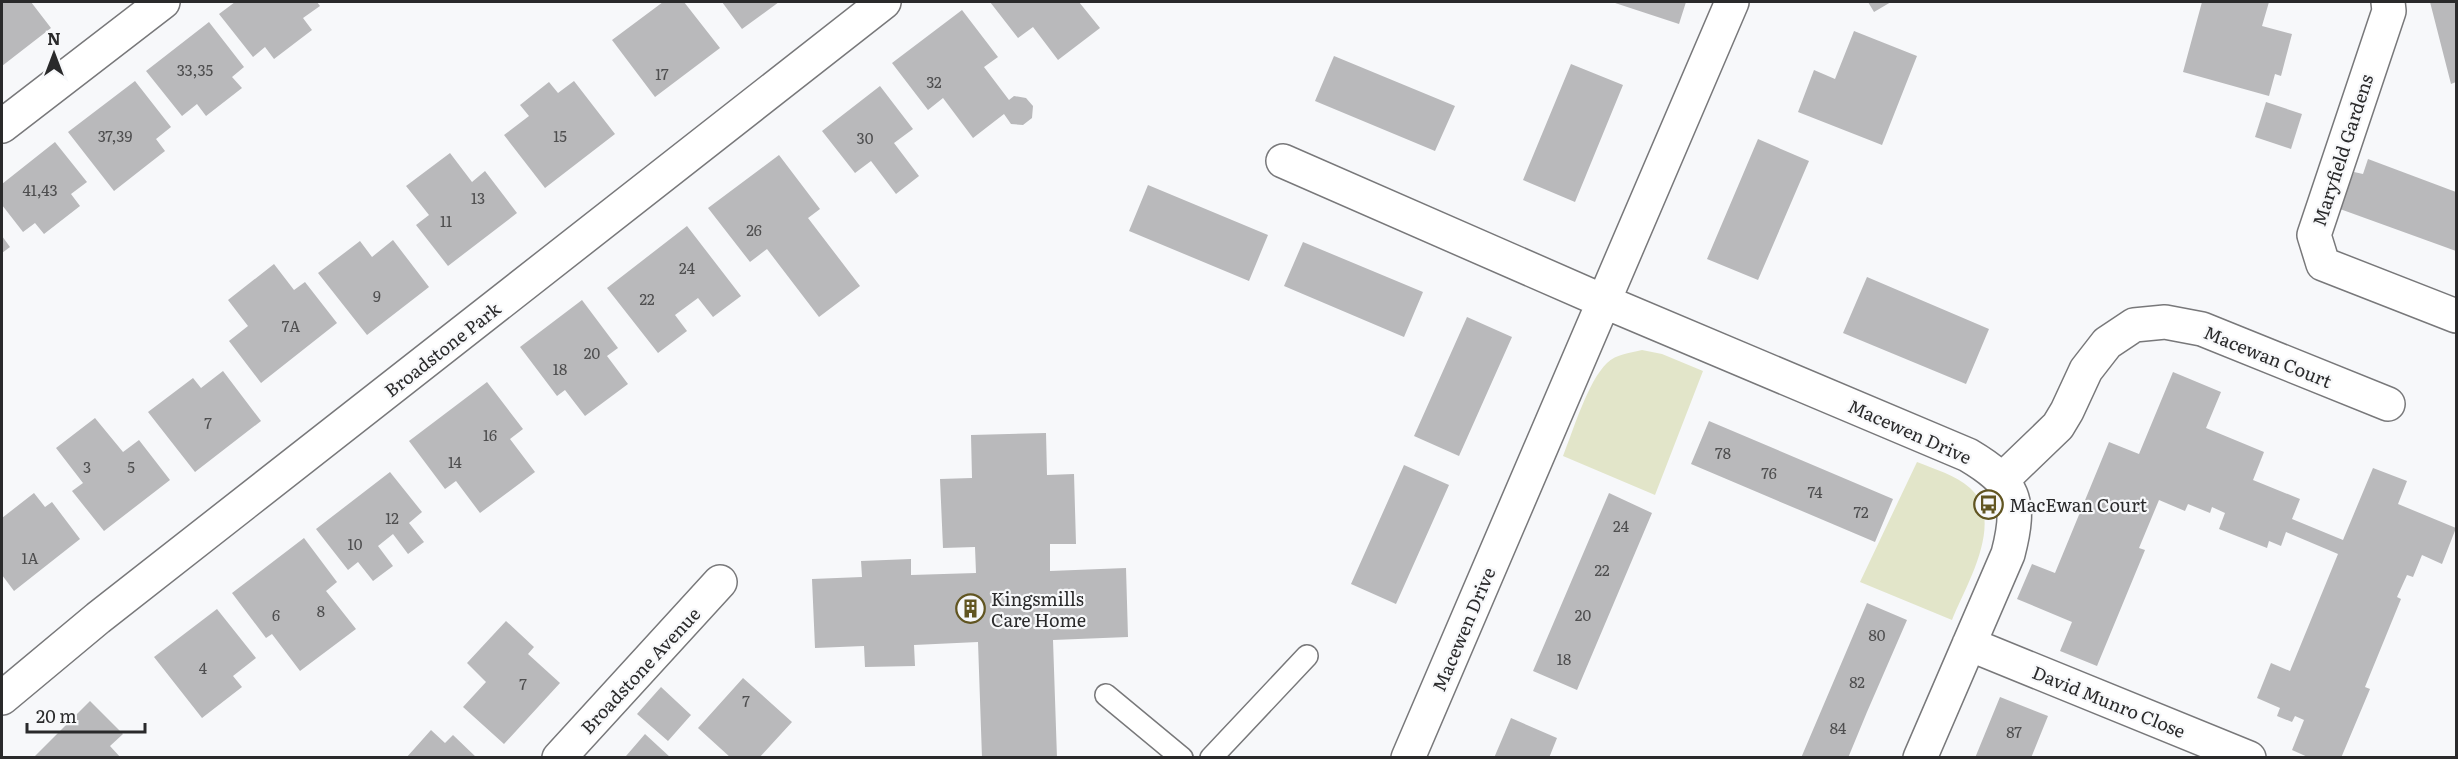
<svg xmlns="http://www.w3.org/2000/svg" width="2458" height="759" viewBox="0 0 2458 759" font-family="Literata,serif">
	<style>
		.green { fill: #e2e5c9 }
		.building { fill: #b9b9bb }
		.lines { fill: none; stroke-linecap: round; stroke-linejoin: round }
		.lane-casing { stroke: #78787a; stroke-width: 24 }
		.street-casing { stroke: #78787a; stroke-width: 36 }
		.lane { stroke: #fff; stroke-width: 21 }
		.street { stroke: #fff; stroke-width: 33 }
		.labels { text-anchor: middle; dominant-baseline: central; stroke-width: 4.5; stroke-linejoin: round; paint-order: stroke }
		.number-label { font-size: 15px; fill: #4e4e4f }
		.street-label { font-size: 18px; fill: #2a2a2b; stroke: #f7f8fa }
		.poi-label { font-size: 18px; fill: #2a2a2b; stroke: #f7f8fa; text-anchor: start }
	</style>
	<rect width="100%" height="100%" fill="#f7f8fa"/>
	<path class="green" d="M1642 350 1662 354 1703 371 1655 495 1563 456C1573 431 1588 381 1607 363 1616 354 1631 353 1642 350Z
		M1917 462C1934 469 1956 475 1970 488 2006 521 1966 585 1952 620L1860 582Z"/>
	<path class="building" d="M2 2H31L51 28 2 66Z
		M235 2H317L320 6 303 18 312 30 274 59 265 47 253 57 219 14Z
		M663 2H684L720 48 655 97 612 40Z
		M722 2H779L742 29Z
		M990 2H1079L1100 28 1058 60 1033 27 1018 38Z
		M1612 2H1686L1679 24Z
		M1868 2H1891L1874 12Z
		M2202 2H2269L2262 26 2292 34 2281 76 2275 74 2269 96 2183 72Z
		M2430 2H2456V82L2451 84Z
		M962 10 998 57 984 67 1009 100 1014 96 1026 98 1033 106 1032 118 1023 125 1011 124 1004 114 973 138 943 98 928 110 892 63Z
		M209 22 244 67 232 77 242 88 206 116 197 104 182 116 146 71Z
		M1854 31 1917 56 1882 145 1798 112 1814 70 1835 79Z
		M1334 56 1455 106 1435 151 1315 101Z
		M1571 64 1623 85 1575 202 1523 180Z
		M135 81 171 127 156 139 165 151 114 191 68 132Z
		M574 81 615 134 545 188 504 135 529 116 520 105 549 82 558 93Z
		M880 86 913 129 894 143 919 176 896 194 871 161 855 173 822 131Z
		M2266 102 2302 114 2291 149 2255 137Z
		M1758 139 1809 161 1758 280 1707 259Z
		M55 142 87 182 71 194 80 206 44 234 35 223 23 232 2 205V184Z
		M450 153 472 182 485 171 517 213 448 266 416 225 429 215 406 186Z
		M779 155 820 209 808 218 860 286 819 317 767 249 750 262 708 208Z
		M2368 159 2456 192V251L2340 209 2354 172 2363 174Z
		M1148 185 1268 235 1249 281 1129 231Z
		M687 226 741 296 713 317 698 298 675 315 687 331 658 353 607 288Z
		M2 236 10 247 2 253Z
		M393 240 429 287 367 335 318 273 360 241 372 257Z
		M1303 242 1423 292 1404 337 1284 286Z
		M274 264 294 290 305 282 337 323 261 383 229 341 248 326 228 300Z
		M1867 277 1989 329 1966 384 1843 333Z
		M582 300 618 348 607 356 628 384 585 416 565 390 557 396 520 347Z
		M1467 317 1512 337 1459 456 1414 436Z
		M223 371 261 421 195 472 148 412 193 378 201 388Z
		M2173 372 2221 392 2206 428 2264 452 2253 480 2300 499 2292 519 2343 540 2373 468 2407 481 2398 504 2456 528 2442 564 2422 555 2413 577 2407 575 2397 597 2401 599 2365 687 2370 689 2341 758H2310L2292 750 2304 720 2295 716 2292 722 2277 716 2280 708 2257 698 2271 663 2290 671 2338 554 2286 532 2281 546 2269 541 2267 548 2219 529 2225 513 2212 507 2210 513 2188 504 2185 511 2159 500 2139 548 2145 550 2097 666 2060 651 2072 622 2017 599 2032 564 2055 573 2109 442 2139 454Z
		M487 382 523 429 510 439 535 472 480 513 456 481 445 489 409 441Z
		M95 418 123 452 139 440 170 480 104 531 72 491 83 483 56 448Z
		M1709 421 1893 499 1875 542 1691 464Z
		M1046 433 1047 475 1074 474 1076 544H1050V571L1126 568 1128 637 1053 640 1057 758H982L978 642 914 645 915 666 865 667 864 646 815 648 812 579 862 577 861 561 911 559V575L976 573 975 547 943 548 940 479 972 478 971 435Z
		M1404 465 1449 485 1396 604 1351 584Z
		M390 472 422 512 409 523 424 542 408 554 393 534 378 546 393 566 373 581 358 562 348 570 316 529Z
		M34 493 45 507 52 502 80 539 14 591 2 575V518Z
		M1609 493 1652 513 1577 690 1533 671Z
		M304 538 337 582 326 591 356 629 300 671 272 634 266 638 232 593Z
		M1867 603 1907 620 1867 712 1848 758H1801Z
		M217 609 256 658 233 676 242 687 202 718 154 657Z
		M506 621 534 647 528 654 560 683 504 744 463 707 486 682 467 663Z
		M743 678 792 722 759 758H731L698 728Z
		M661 687 691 715 668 741 637 714Z
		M2000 697 2048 716 2031 758H1975Z
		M90 701 123 734 110 746 121 758H33Z
		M1511 718 1557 738 1549 758H1494Z
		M431 730 445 743 453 735 477 758H406Z
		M645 734 671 758H627L626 756Z"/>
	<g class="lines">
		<defs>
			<path id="lane" d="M1106 695 1182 758
				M1211 758 1307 656"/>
			<path id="street" d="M2388 2 2389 11 2314 235 2323 264 2456 316
				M2 126 163 2
				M1283 161 1603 301 1968 455C2015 483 2022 500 2008 554L1920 758
				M2003 479 2058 426 2067 411 2086 370 2107 343 2134 325 2165 322 2202 329 2388 404
				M1969 644 2249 758
				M2 698 98 618 884 2
				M559 758 720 582
				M1408 758 1732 2"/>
		</defs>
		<use href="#lane" class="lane-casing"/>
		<use href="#street" class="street-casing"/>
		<use href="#lane" class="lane"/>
		<use href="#street" class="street"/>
	</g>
	<defs>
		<symbol id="bus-ring" viewBox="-11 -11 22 22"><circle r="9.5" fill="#f7f8fa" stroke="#615521" stroke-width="1.5"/><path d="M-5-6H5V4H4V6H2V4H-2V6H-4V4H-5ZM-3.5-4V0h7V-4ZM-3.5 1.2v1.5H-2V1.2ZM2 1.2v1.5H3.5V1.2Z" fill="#615521"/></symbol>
		<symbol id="building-ring" viewBox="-11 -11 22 22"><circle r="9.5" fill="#f7f8fa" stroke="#615521" stroke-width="1.5"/><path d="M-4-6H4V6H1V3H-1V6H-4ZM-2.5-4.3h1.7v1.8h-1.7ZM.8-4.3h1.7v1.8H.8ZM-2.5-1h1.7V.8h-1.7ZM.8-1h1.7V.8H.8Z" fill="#615521"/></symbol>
	</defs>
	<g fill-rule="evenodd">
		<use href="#bus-ring" x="1972" y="488" width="33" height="33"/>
		<use href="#building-ring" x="954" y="592" width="33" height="33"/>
	</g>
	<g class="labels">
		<g class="number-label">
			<text x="195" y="69">33,35</text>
			<text x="662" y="73">17</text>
			<text x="934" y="81">32</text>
			<text x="115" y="135">37,39</text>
			<text x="560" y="135">15</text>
			<text x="865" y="137">30</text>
			<text x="40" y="189">41,43</text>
			<text x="478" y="197">13</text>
			<text x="446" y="220">11</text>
			<text x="754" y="229">26</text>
			<text x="687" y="267">24</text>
			<text x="377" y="295">9</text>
			<text x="647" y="298">22</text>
			<text x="291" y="325">7A</text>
			<text x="592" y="352">20</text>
			<text x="560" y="368">18</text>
			<text x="208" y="422">7</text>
			<text x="490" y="434">16</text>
			<text x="1723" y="452">78</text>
			<text x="455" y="461">14</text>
			<text x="87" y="466">3</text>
			<text x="131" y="466">5</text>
			<text x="1769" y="472">76</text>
			<text x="1815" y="491">74</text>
			<text x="1861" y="511">72</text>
			<text x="392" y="517">12</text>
			<text x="1621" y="525">24</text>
			<text x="355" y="543">10</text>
			<text x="30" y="557">1A</text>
			<text x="1602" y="569">22</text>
			<text x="321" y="610">8</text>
			<text x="276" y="614">6</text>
			<text x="1583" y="614">20</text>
			<text x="1877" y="634">80</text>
			<text x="1564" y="658">18</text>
			<text x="203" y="667">4</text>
			<text x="1857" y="681">82</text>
			<text x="523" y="683">7</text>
			<text x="746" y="700">7</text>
			<text x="1838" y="727">84</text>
			<text x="2014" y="731">87</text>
		</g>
		<g class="street-label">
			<text transform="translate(2342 150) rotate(-72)">Maryfield Gardens</text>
			<text transform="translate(442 349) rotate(-38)">Broadstone Park</text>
			<text transform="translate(2268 356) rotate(22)">Macewan Court</text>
			<text transform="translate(1910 431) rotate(24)">Macewen Drive</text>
			<text transform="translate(1463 629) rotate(-67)">Macewen Drive</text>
			<text transform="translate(640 670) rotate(-47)">Broadstone Avenue</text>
			<text transform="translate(2109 701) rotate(22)">David Munro Close</text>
		</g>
		<g class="poi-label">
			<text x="2009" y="504">MacEwan Court</text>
			<text x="991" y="598">Kingsmills<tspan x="991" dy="21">Care Home</tspan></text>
		</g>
	</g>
	<rect width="2458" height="759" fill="none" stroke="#2a2a2b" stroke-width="6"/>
	<g transform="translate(54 54)" stroke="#f7f8fa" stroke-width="4.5" paint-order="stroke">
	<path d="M0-4.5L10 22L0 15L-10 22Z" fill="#2a2a2b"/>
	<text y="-9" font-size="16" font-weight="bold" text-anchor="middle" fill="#2a2a2b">N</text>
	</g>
	<path d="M27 723v9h118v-9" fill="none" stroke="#2a2a2b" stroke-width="3"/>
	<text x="36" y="723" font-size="18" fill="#2a2a2b" stroke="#f7f8fa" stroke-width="4.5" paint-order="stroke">20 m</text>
</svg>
